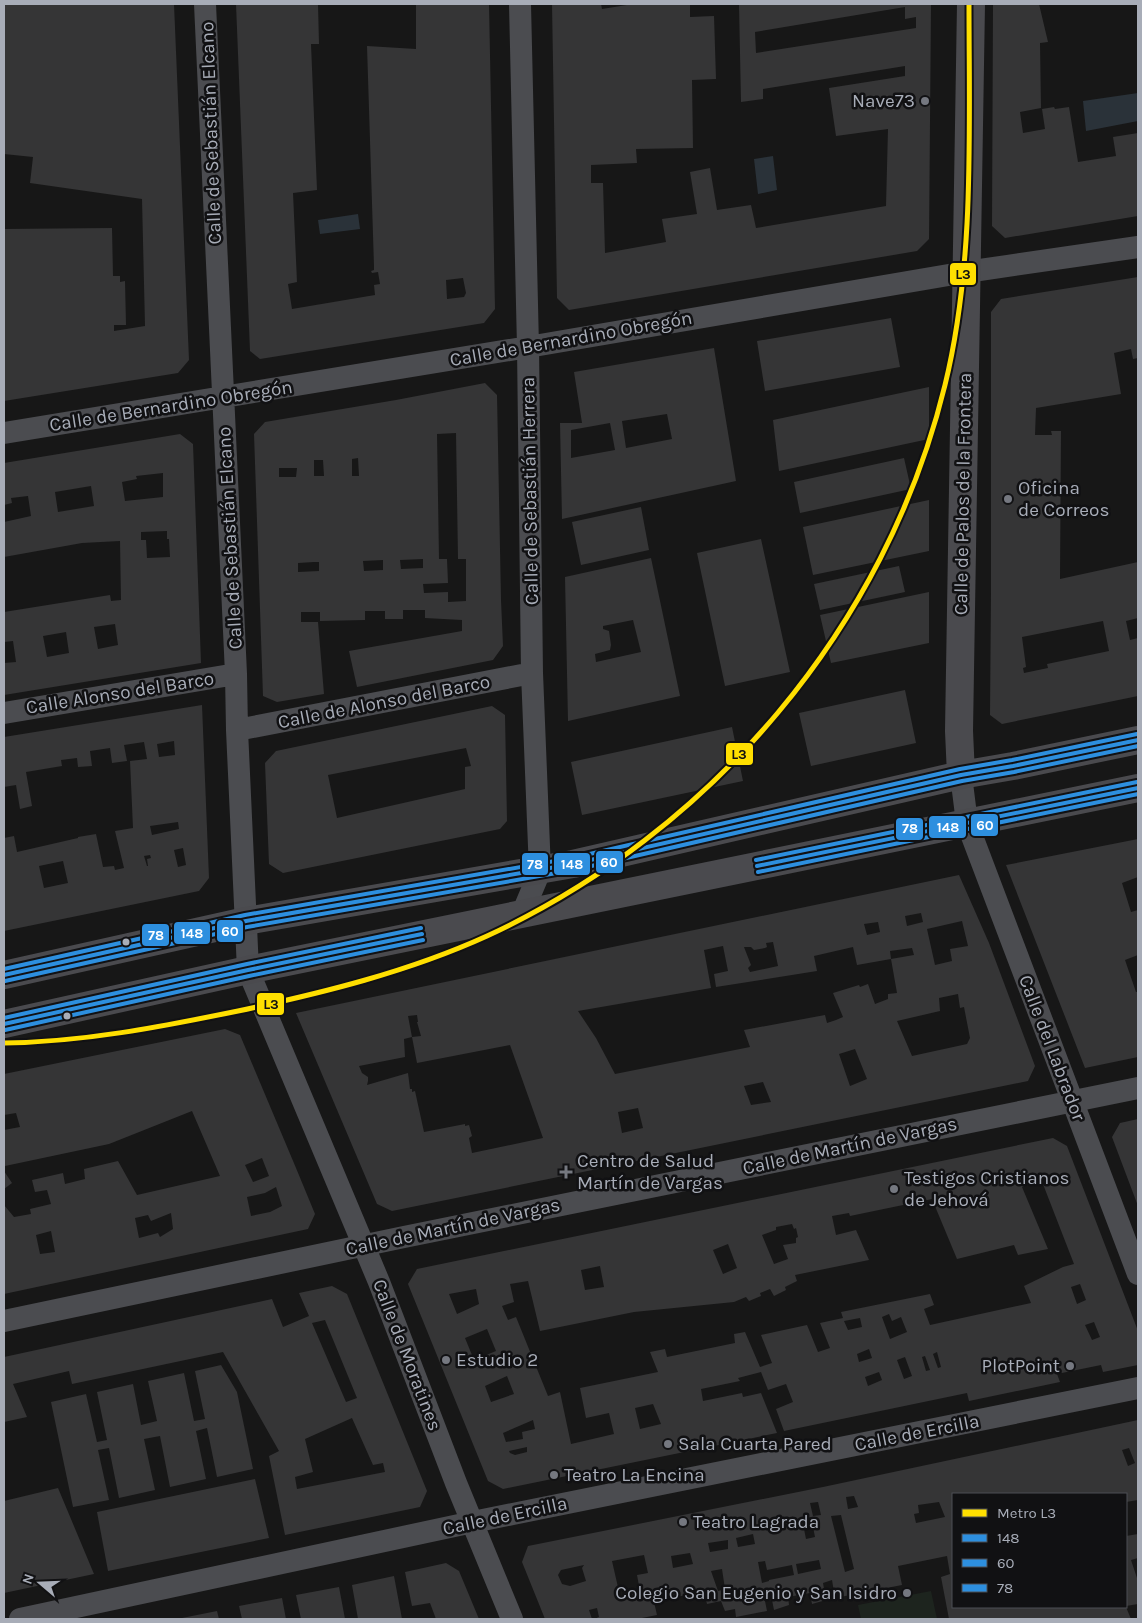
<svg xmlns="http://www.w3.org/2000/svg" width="1142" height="1623" viewBox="0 0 1142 1623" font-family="Karla,sans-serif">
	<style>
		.green { fill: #1d241e }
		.water { fill: #2a3239 }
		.building { fill: #353536; fill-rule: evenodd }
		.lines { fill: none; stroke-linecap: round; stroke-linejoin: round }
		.street { stroke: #4b4c50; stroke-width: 22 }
		.secondary { stroke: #4a4a4e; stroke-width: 28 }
		.bus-1-casing { stroke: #111113; stroke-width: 8 }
		.bus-2-casing { stroke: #111113; stroke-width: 8 }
		.bus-3-casing { stroke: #111113; stroke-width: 8 }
		.bus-1 { stroke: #2d8fdf; stroke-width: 4 }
		.bus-2 { stroke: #2d8fdf; stroke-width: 4 }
		.bus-3 { stroke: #2d8fdf; stroke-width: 4 }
		.metro-1-casing { stroke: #111113; stroke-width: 9 }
		.metro-1 { stroke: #ffdf00; stroke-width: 5 }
		.poi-dot { fill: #757880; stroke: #111113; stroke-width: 2 }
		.bus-dot { fill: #a8adb8; stroke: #111113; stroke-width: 2 }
		.labels { text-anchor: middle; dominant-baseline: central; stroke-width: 5; stroke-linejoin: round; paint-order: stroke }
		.poi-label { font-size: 19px; fill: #a8adb8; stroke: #111113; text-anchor: start }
		.street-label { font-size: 19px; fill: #a8adb8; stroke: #111113 }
		.line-badge { stroke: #111113; stroke-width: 2 }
		.badge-label { font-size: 14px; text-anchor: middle; font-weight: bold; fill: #fff }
		.pale-badge-label { font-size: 14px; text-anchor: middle; font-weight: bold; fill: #111 }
	</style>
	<rect width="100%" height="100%" fill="#171717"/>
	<path class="green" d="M931 1591 937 1619H861L858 1605Z"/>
	<path class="water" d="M1138 93V121L1086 131 1083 101Z
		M773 156 777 190 758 194 754 159Z
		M358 214 360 229 320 234 318 220Z"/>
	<path class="building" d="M4 4H174L189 360 178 373 4 401V229L112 228 113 276H120V282L125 281 126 325H114V331L145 326 142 199 30 183 33 157 4 154Z
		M236 4H318L319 44H311L317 190 293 193 297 282 288 284 292 309 375 295 374 285 380 284 378 272 372 273 371 271 374 270V266L367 46 416 49V4H489L495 309 484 323 260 359 250 351ZM463 278 466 293 464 297 447 299 446 280Z
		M552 4H601L602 9 633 4H690V17L714 16 716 79 692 80 693 148 636 149 637 163 591 165V183H603L605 253 666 242 662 219 697 214 690 172 710 168 717 210 751 205 756 228 886 206 888 129 836 136 829 88 905 76V66L763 89V99L741 102 739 4H931L929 239 917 251 569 310 557 298ZM905 7V19L916 17V28L756 53 755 32Z
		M993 4H1039L1048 42 1040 43 1041 108 1020 112 1023 133 1045 129 1042 109 1054 107 1055 109 1069 107 1078 162 1116 156 1113 137 1138 133V216L1005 238 992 226Z
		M1138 277V358L1133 359 1131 349 1114 353 1121 394 1036 408 1035 435H1052L1051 431H1061L1060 579 1138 562V618L1126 621 1130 640 1138 638V696L1002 724 990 715 991 593V312L1001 299ZM1103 621 1109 651 1047 664 1048 668 1024 673 1023 668 1026 667 1022 637Z
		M891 318 900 367 765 391 757 341Z
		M714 348 736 481 562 519 560 423H582L574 372ZM667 414 672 439 626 448 622 421ZM610 423 615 450 571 458V430Z
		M485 383 497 395 501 600 503 646 493 660 357 687 349 651 462 631V620L425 618V610H403V619H385V611H365V620L320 621V612H301V622H318L324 694 277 702 263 696 254 434 265 422 396 400ZM456 433 458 559H466V601L448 602V592L424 593 423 584 448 583 447 559H439L437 434ZM358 458 359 476H352V459ZM314 460H323L324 476H314ZM279 468H297L296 477H279ZM423 559V568L401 569 400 560ZM383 560V570L364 571 363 561ZM314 562H319V571L298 572V563Z
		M929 387V439L779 471 773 420Z
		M180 434 193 444 201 663 4 695V663L16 662 13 641 4 642V612L110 595 111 601 121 600 120 541 82 543 4 557V522L31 516 28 496 11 498 12 503 4 505V463ZM163 473V497L125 501 122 482 137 479 136 476ZM91 486 94 506 58 512 55 492ZM167 531V539H169L170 557 147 558 146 540H141V532ZM115 624 118 645 98 649 94 627ZM66 632 69 653 47 657 43 636Z
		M904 458 911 489 800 513 794 482Z
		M929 500V551L813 575 803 527Z
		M641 507 649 550 581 565 572 522Z
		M761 539 790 672 725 686 697 553Z
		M651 558 680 696 568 721 565 577ZM633 620 641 652 596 662 595 654 610 650 611 645 609 631 603 629V626Z
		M899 566 905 592 820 610 814 584Z
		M929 592V643L831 663 820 615Z
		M905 690 916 743 811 766 799 713Z
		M202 705 209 878 199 891 4 931V838L14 836 17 852 78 838V837L96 834 103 867 114 866 115 870 124 868 115 831 133 828 130 761 147 759 144 742 124 745 127 761 112 763 110 748 90 751 92 766 78 767 77 758 61 760 62 766 26 772 32 806 20 809 16 785 4 787V737ZM174 741 175 755 159 757 157 744ZM178 822 179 829 152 835 150 826ZM183 848 186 865 178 867 174 850ZM150 855 151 858 147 859 148 866H147L144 856ZM63 861 68 883 44 888 39 866Z
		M492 706 505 715 507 821 500 829 283 873 269 864 265 763 276 751ZM466 748 471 766 465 767V789L337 818 328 775Z
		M732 727 743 781 582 815 571 762Z
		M1138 839V877L1122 883 1131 912 1138 910V955L1125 960 1136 992H1138V1057L1085 1068 1006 865Z
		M959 875 989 943 1035 1066 1028 1081 392 1211 377 1204 296 1013ZM921 913 923 922 907 926 905 916ZM962 921 968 946 950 949 952 961 935 965 927 929ZM878 922 880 932 867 935 864 924ZM773 942 778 966 750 972 748 968 751 965 744 947H751L754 950 765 948 767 947 766 943ZM723 946 728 971 714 974 716 987 817 971 814 956 853 947 857 965 891 959 890 951 912 948 914 955 891 959 897 993 888 994V999L875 1004 868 984 860 987 859 985 833 993 843 1017 836 1020 827 1023 825 1015 744 1030 750 1047 615 1074 596 1038 578 1011 711 988 704 950ZM958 994 960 1008 964 1007 970 1038 967 1044 912 1056 897 1021 940 1011 939 998ZM417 1015 418 1022H417L421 1036 412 1037 417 1063 510 1045 543 1138 472 1153 469 1138 472 1136 469 1125 465 1126V1124L424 1132 415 1091 412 1092V1089H410L408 1073 367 1085 368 1081V1077L362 1073 359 1066 405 1057 404 1039 412 1037 408 1016ZM855 1049 867 1079 850 1086 839 1054ZM763 1082 771 1102 751 1105 744 1086ZM638 1108 643 1128 622 1133 618 1112Z
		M225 1029 240 1035 296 1168 315 1214 308 1229 4 1294V1205L14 1217 31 1214 30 1209 51 1204 47 1190 35 1192 32 1180 63 1173 65 1184 85 1179 84 1169 118 1161 137 1195 220 1176 192 1111 109 1144 5 1166 4 1162V1130L20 1127 16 1113 4 1115V1074ZM262 1158 269 1176 253 1182 245 1165ZM276 1187 282 1206 270 1212 251 1216 247 1197 265 1193ZM171 1213 173 1229 160 1237 158 1233 139 1238 135 1218 148 1215 151 1221ZM51 1231 55 1252 40 1254 36 1235Z
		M1138 1119V1206L1112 1137 1120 1123Z
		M1053 1138 1067 1146 1138 1331V1365L1103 1372 1101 1365 1057 1374 1060 1382 969 1401 967 1393 784 1431 776 1409 793 1402 786 1384 768 1390 761 1372 738 1378 740 1381 701 1389 703 1401 742 1393 743 1397 761 1393 777 1433 503 1489 488 1481 408 1284 417 1269ZM1041 1179 1074 1264 1063 1267 1024 1286 1031 1303 930 1325 924 1309 934 1305 930 1294 841 1312 843 1318 820 1323 830 1348 818 1352 807 1325 761 1335 772 1363 760 1367 745 1332 734 1334 735 1343 667 1357 665 1349 650 1352 658 1372 580 1388 586 1418 609 1413 614 1434 571 1444 560 1392 548 1396 516 1317 508 1320 502 1306 514 1302 510 1284 528 1281 540 1331 634 1312 734 1302 746 1297 749 1301 761 1296 760 1293 770 1289 774 1296 786 1290 785 1287 797 1281 795 1275 869 1260 856 1230 836 1235 832 1216 849 1213 850 1216 932 1199 957 1259 1014 1245 1018 1255 1048 1249 1022 1187ZM792 1224 794 1229 796 1228 798 1237 796 1238V1243L783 1245 788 1259 774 1264 762 1235 776 1230V1227ZM728 1244 737 1268 723 1274 713 1250ZM600 1266 604 1287 585 1290 581 1270ZM1080 1284 1086 1300 1077 1304 1071 1287ZM476 1289 479 1304 457 1314 449 1294ZM889 1314 892 1321 901 1317 907 1332 890 1339 882 1317ZM860 1318 862 1327 848 1330 844 1321ZM1094 1322 1100 1337 1092 1340 1085 1325ZM487 1329 496 1351 474 1360 465 1338ZM869 1349 872 1358 859 1362 857 1354ZM937 1352 941 1367 938 1368 933 1354ZM925 1356 930 1370 926 1371 922 1357ZM905 1357 912 1376 904 1379 897 1360ZM879 1372 882 1380 868 1386 865 1377ZM507 1376 514 1394 491 1402 485 1386ZM653 1404 661 1424 640 1429 635 1408ZM533 1420 535 1429 522 1432 523 1439 506 1442 503 1433ZM527 1447V1452L515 1455 510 1453 509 1451Z
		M4 1171 12 1183 4 1189Z
		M332 1286 347 1294 427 1491 420 1507 285 1535 269 1456 279 1451 223 1352 72 1384 69 1371 13 1384 27 1417 4 1422V1357L272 1299 283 1327 309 1316 299 1293ZM325 1320 357 1398 346 1402 312 1323ZM352 1418 373 1465 383 1463 385 1472 297 1489 295 1477 313 1472 305 1439Z
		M221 1365 237 1392 253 1469 217 1477 207 1428 196 1431 206 1479 170 1487 160 1436 144 1439 155 1490 119 1498 109 1448 98 1450 109 1500 73 1507 51 1402 86 1394 97 1442 107 1440 97 1392 133 1384 141 1425 157 1421 148 1381 184 1373 194 1421 205 1419 195 1371Z
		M1138 1420V1490L1137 1491 1138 1500 1126 1502V1494H953V1607H1126L1131 1619H949L941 1577 950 1574 947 1556 898 1566 902 1585 835 1598 832 1580 823 1583 826 1600 812 1604 810 1593 788 1597 789 1605 774 1610 772 1600 765 1601 767 1611 736 1617 735 1609 725 1611 721 1601 707 1604 704 1591 654 1602 657 1615 637 1619H594L599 1617 597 1608 589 1610 592 1619H545L522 1562 528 1546 823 1487ZM1129 1448 1135 1463 1128 1466 1122 1450ZM854 1496 858 1507 848 1509 846 1497ZM818 1502 821 1515 813 1516 810 1503ZM939 1502 945 1517 916 1523 914 1514 919 1513 918 1505ZM841 1515 854 1569 845 1572 831 1516ZM811 1517 815 1537 806 1539 802 1519ZM753 1534 755 1544 738 1547 736 1538ZM728 1540V1549L710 1552 708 1543ZM690 1553 693 1564 673 1568 671 1556ZM644 1555 648 1573 637 1575 640 1591 620 1596 612 1561ZM819 1560 821 1569 798 1574 796 1564ZM765 1561 767 1570 792 1565 794 1575 769 1580V1581L762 1583 758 1562ZM584 1565 582 1568 586 1581 570 1586 562 1584 558 1575 561 1570ZM722 1569 725 1589 718 1591 711 1571ZM750 1589 751 1594 738 1597V1592Z
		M255 1479 269 1538 108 1571 97 1512Z
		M58 1488 94 1574 4 1593V1501Z
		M1138 1534V1558L1131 1560 1138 1581V1604L1126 1606V1536Z
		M446 1563 459 1571 479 1619H436L430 1603 412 1606 405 1572Z
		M394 1576 402 1619H358L352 1585Z
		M339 1587 345 1619H301L296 1595Z
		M282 1598 286 1619H242L239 1606Z
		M217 1611 219 1619H182V1618Z"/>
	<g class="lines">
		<path class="street" d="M205 4 236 674 237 730 248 970 379 1282 456 1483 512 1619
			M520 4 528 347 532 673 540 871 522 914
			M4 433 528 347 966 272 1138 247
			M4 713 236 674
			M237 730 532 673
			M961 775 967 823 1138 1274
			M4 1321 404 1237 1138 1088
			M20 1619 473 1522 1138 1388"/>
		<path class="secondary" d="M961 775 959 731 971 4
			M4 975 246 921 573 864 961 775 1013 766 1138 740
			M4 1024 248 970 1138 788"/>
		<defs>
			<path id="bus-1" d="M757 866 1138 788
				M4 975 246 921 573 864 961 775 1013 766 1138 740
				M4 1024 248 970 422 934"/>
			<path id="bus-2" d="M758 872 1138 794
				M5 981 247 927 574 870 962 781 1014 772 1138 746
				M5 1030 249 976 423 940"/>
			<path id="bus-3" d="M756 860 1137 782
				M4 969 245 915 572 858 960 769 1012 760 1137 734
				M4 1018 247 964 421 928"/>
		</defs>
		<use href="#bus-1" class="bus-1-casing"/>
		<use href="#bus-2" class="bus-2-casing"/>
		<use href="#bus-3" class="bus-3-casing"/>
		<use href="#bus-1" class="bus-1"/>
		<use href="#bus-2" class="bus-2"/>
		<use href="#bus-3" class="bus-3"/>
		<defs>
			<path id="metro-1" d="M4 1043C83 1042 160 1027 238 1011 322 993 408 972 487 936 712 832 886 627 945 385 975 263 969 129 969 4"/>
		</defs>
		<use href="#metro-1" class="metro-1-casing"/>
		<use href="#metro-1" class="metro-1"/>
	</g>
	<g class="poi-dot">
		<circle cx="925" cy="101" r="5"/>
		<circle cx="1008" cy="499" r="5"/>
		<path d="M563.5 1164.5h5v5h5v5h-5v5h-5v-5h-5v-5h5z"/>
		<circle cx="894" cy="1189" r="5"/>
		<circle cx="446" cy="1360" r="5"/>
		<circle cx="1070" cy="1366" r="5"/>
		<circle cx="668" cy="1444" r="5"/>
		<circle cx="554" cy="1475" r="5"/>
		<circle cx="683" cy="1522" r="5"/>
		<circle cx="907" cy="1593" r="5"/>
	</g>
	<g class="bus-dot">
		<circle cx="126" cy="942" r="4.5"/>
		<circle cx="67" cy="1016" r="4.5"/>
	</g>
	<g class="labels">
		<g class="poi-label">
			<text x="915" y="101" text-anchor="end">Nave73</text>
			<text x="1018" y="488">Oficina<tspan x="1018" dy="22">de Correos</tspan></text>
			<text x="577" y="1161">Centro de Salud<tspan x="577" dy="22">Martín de Vargas</tspan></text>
			<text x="904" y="1178">Testigos Cristianos<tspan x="904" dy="22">de Jehová</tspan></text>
			<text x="456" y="1360">Estudio 2</text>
			<text x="1060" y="1366" text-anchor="end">PlotPoint</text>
			<text x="678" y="1444">Sala Cuarta Pared</text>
			<text x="564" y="1475">Teatro La Encina</text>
			<text x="693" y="1522">Teatro Lagrada</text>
			<text x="897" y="1593" text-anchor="end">Colegio San Eugenio y San Isidro</text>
		</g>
		<g class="street-label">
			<text transform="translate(211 133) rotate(-92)">Calle de Sebastián Elcano</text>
			<text transform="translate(571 339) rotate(-10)">Calle de Bernardino Obregón</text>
			<text transform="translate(171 406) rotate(-9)">Calle de Bernardino Obregón</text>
			<text transform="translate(530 491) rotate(-91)">Calle de Sebastián Herrera</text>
			<text transform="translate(963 494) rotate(-89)">Calle de Palos de la Frontera</text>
			<text transform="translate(230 538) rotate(-93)">Calle de Sebastián Elcano</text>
			<text transform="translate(120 693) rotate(-9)">Calle Alonso del Barco</text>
			<text transform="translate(384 702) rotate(-11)">Calle de Alonso del Barco</text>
			<text transform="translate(1052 1048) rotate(69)">Calle del Labrador</text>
			<text transform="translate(850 1146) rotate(-12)">Calle de Martín de Vargas</text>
			<text transform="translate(453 1227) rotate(-12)">Calle de Martín de Vargas</text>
			<text transform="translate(407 1355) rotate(69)">Calle de Moratines</text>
			<text transform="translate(917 1433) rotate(-11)">Calle de Ercilla</text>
			<text transform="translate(505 1516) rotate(-12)">Calle de Ercilla</text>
		</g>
	</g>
	<g class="line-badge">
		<rect x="949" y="262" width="28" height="24" rx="5" fill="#ffdf00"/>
		<rect x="725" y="742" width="29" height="24" rx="5" fill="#ffdf00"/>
		<rect x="970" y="813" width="29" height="24" rx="5" fill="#2d8fdf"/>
		<rect x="928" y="815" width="39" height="24" rx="5" fill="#2d8fdf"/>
		<rect x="895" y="817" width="29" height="24" rx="5" fill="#2d8fdf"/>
		<rect x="595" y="850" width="29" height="24" rx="5" fill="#2d8fdf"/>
		<rect x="553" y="852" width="38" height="24" rx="5" fill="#2d8fdf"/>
		<rect x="521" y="852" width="28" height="24" rx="5" fill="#2d8fdf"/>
		<rect x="216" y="919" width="28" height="24" rx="5" fill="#2d8fdf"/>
		<rect x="173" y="921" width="38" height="24" rx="5" fill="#2d8fdf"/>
		<rect x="141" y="923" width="29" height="24" rx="5" fill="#2d8fdf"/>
		<rect x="256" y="992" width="29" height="24" rx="5" fill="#ffdf00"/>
	</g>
	<g class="badge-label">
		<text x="985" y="830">60</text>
		<text x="948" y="832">148</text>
		<text x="910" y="833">78</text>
		<text x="609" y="867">60</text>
		<text x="572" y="869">148</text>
		<text x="535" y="869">78</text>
		<text x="230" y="936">60</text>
		<text x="192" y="938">148</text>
		<text x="156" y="940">78</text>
	</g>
	<g class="pale-badge-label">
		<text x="963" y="279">L3</text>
		<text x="739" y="759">L3</text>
		<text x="271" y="1009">L3</text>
	</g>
	<rect width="1142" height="1623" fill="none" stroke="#a8adb8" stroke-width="10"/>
	<rect x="952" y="1493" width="175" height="115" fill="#111113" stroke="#4d4f55"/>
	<rect x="962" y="1509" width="25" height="8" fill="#ffdf00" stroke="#4d4f55"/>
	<text x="997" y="1518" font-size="15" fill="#a8adb8">Metro L3</text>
	<rect x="962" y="1534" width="25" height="8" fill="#2d8fdf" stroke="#4d4f55"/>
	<text x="997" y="1543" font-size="15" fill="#a8adb8">148</text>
	<rect x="962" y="1559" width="25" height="8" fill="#2d8fdf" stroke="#4d4f55"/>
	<text x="997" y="1568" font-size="15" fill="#a8adb8">60</text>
	<rect x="962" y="1584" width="25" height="8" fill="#2d8fdf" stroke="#4d4f55"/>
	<text x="997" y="1593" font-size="15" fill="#a8adb8">78</text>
	<g transform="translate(40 1583) rotate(289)" stroke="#111113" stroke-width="4" paint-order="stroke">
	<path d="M0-4L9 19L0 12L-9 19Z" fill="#a8adb8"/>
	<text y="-8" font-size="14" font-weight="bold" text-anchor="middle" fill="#a8adb8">N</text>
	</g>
</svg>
